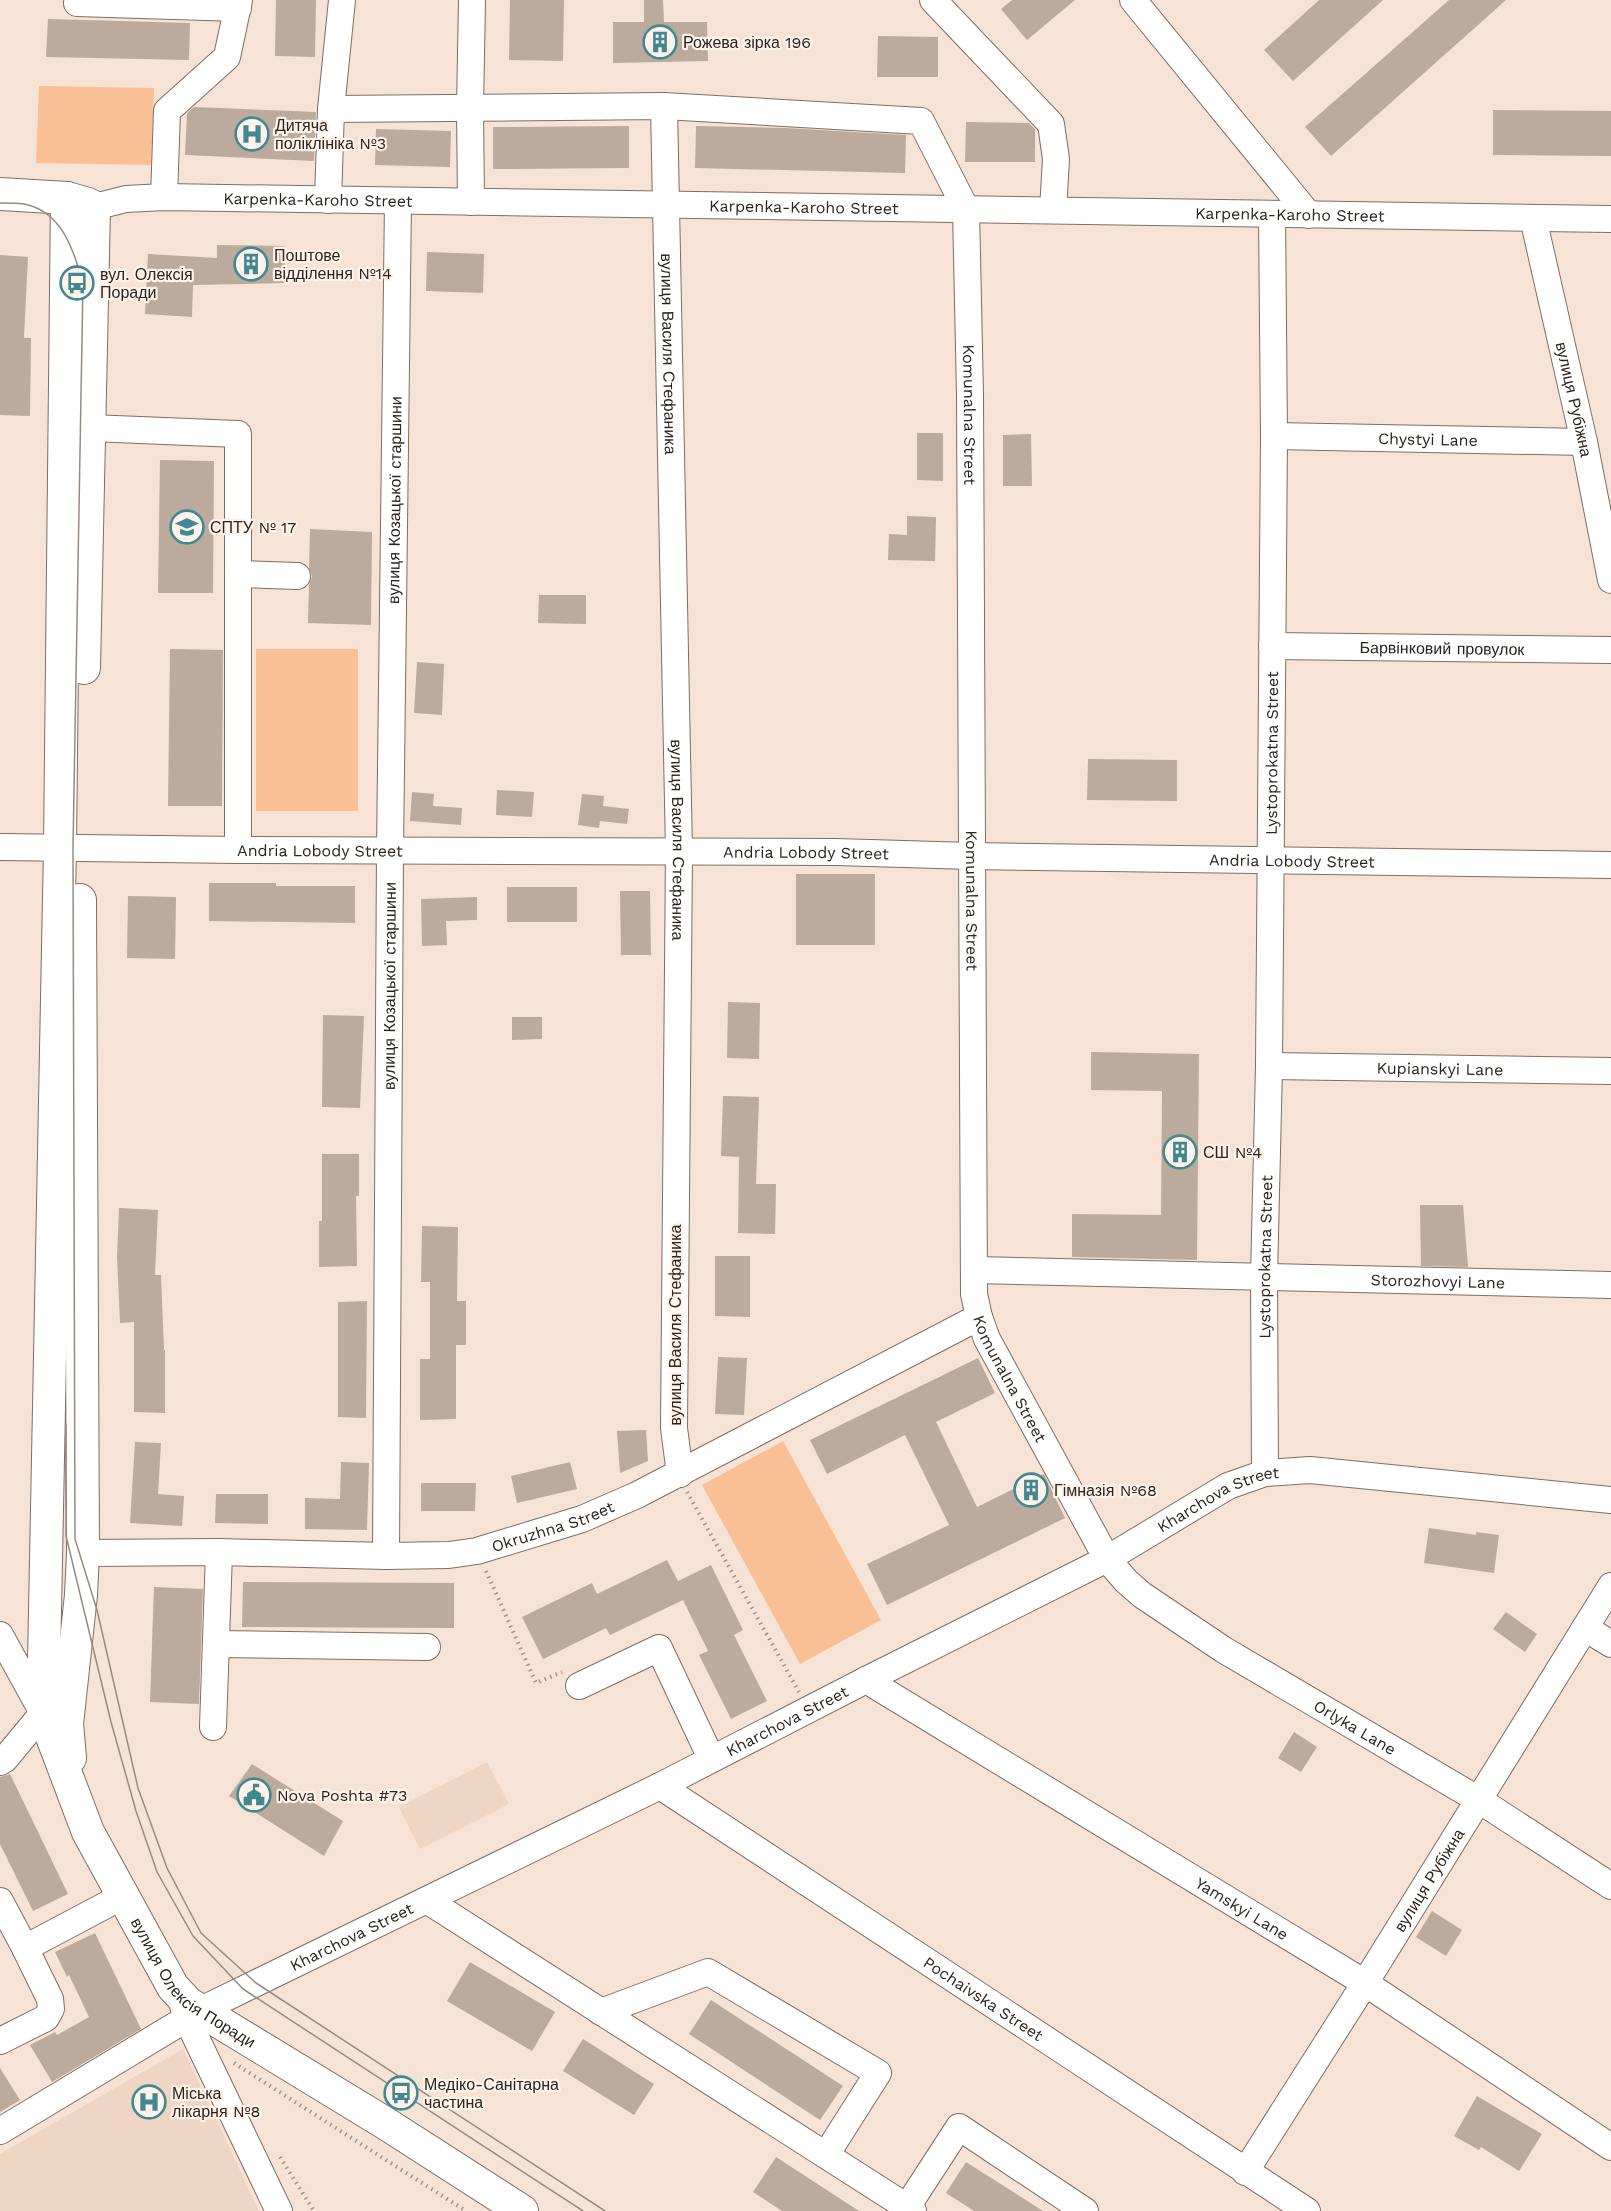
<svg xmlns="http://www.w3.org/2000/svg" width="1611" height="2211" viewBox="0 0 1611 2211" font-family="'Work Sans',sans-serif">
	<style>
		.built { fill: #efd5c3 }
		.green { fill: #f9bf95 }
		.building { fill: #bcaa9d }
		.lines { fill: none; stroke-linecap: round; stroke-linejoin: round }
		.minor-casing { stroke: #7f6e62; stroke-width: 28 }
		.major-casing { stroke: #7f6e62; stroke-width: 34 }
		.path { stroke: #a19389; stroke-width: 4; stroke-dasharray: 1.5 4.5; stroke-linecap: butt }
		.minor { stroke: #fff; stroke-width: 26 }
		.major { stroke: #fff; stroke-width: 32 }
		.tram { stroke: #978a80; stroke-width: 1.5 }
		.labels { text-anchor: middle; dominant-baseline: central; stroke-width: 4.5; stroke-linejoin: round; paint-order: stroke }
		.poi-label { font-size: 16px; fill: #2b241f; stroke: #fef2e9; text-anchor: start }
		.street-label { font-size: 16px; fill: #2b241f; stroke: #fef2e9 }
	</style>
	<rect width="100%" height="100%" fill="#f6e3d5"/>
	<path class="built" d="M487 1762 509 1804 420 1849 399 1807Z
		M183 2049 259 2211H0V2154Z"/>
	<path class="green" d="M39 86 154 88 151 165 36 163Z
		M256 649H358V811H256Z
		M783 1441 881 1620 800 1664 702 1485Z"/>
	<path class="building" d="M276 0H316L315 57 275 56Z
		M510 0H564L563 61 509 60Z
		M644 0H663L664 22H707L708 61 613 63V22H644Z
		M1012 0H1075L1027 40 1001 9Z
		M1319 0H1383L1293 81 1264 50Z
		M1449 0H1506L1331 156 1305 127Z
		M48 19 190 23 189 60 46 57Z
		M878 36 938 37V77H877Z
		M194 107 316 112 314 161 185 155 187 113Z
		M1493 110 1611 111V156L1493 155Z
		M966 122 1029 123 1035 129V162H965Z
		M629 126V168L493 169V127Z
		M696 126 786 128 906 135 905 173 695 168Z
		M376 129 451 131 450 167 375 165Z
		M217 245 285 246V283L193 285 192 317 145 314 148 254 217 258Z
		M427 252 484 254 483 293 426 291Z
		M0 255 28 257 24 338H31L30 416 0 415Z
		M917 433H943V481L917 480Z
		M1031 434 1032 486H1003V435Z
		M160 460 214 461 213 593H158Z
		M907 516 936 517 935 561 888 560 889 534 907 535Z
		M310 529 372 532 371 625 308 623 309 585 312 576 309 568Z
		M539 595H586V624L538 623Z
		M170 649 223 650 222 806H168Z
		M417 662 444 664 442 715 414 713Z
		M1088 759 1177 760V801L1087 800Z
		M497 790 534 792 532 817 496 815Z
		M412 792 434 794 433 806 462 808 461 825 410 821Z
		M582 794 604 796 603 806 629 809 627 824 600 821 599 828 578 825Z
		M796 874H875V945H796Z
		M209 883H276V886H355V923L209 921Z
		M507 887H577V922H507Z
		M620 891H650L651 955H621Z
		M128 896 176 897 175 959 127 958Z
		M477 897V920L446 921 447 945 422 946 421 899Z
		M728 1002 760 1003 759 1059 727 1058Z
		M323 1015 364 1016 360 1108 322 1107Z
		M512 1017H542V1039L512 1040Z
		M1091 1052 1199 1054 1197 1260 1072 1257V1214L1161 1215 1162 1091 1091 1090Z
		M723 1096 759 1097 756 1184H776L775 1234 738 1233 739 1157 721 1156Z
		M322 1154H359V1196H356L357 1266 319 1267V1221H322Z
		M1420 1205H1463L1468 1267 1421 1266Z
		M119 1208 158 1210 155 1275H161L164 1350H165V1413L134 1412V1322L120 1323 117 1257Z
		M422 1226 458 1227 457 1301H466V1345H456V1419L420 1420V1359H430V1282H421Z
		M715 1256H750V1317L715 1316Z
		M367 1301 366 1418 338 1417V1302Z
		M718 1357 747 1358 744 1415 715 1414Z
		M978 1358 995 1393 936 1422 977 1507 1044 1474 1065 1518 887 1605 867 1564 949 1525 905 1435 827 1474 810 1440Z
		M646 1430 648 1461 620 1473 617 1431Z
		M135 1442 161 1443 158 1494 184 1496 182 1526 130 1523Z
		M341 1462 369 1463 367 1530 305 1529V1498L340 1499Z
		M570 1462 577 1489 517 1503 511 1476Z
		M421 1483H476L475 1511H421Z
		M216 1494H268V1524L215 1523Z
		M1429 1528 1476 1535V1532L1499 1535 1494 1573 1424 1563Z
		M667 1560 678 1581 711 1565 743 1630 734 1635 767 1701 731 1719 699 1655 708 1651 683 1600 610 1635 606 1628 543 1659 522 1617 592 1583 597 1594Z
		M243 1582 454 1583V1628L242 1627Z
		M154 1587 203 1589 199 1704 150 1702Z
		M1506 1612 1537 1634 1525 1652 1493 1629Z
		M1294 1732 1317 1747 1301 1772 1278 1758Z
		M252 1764 343 1821 324 1856 229 1796Z
		M10 1774 68 1894 33 1911 0 1844V1777Z
		M1432 1911 1462 1930 1446 1956 1416 1937Z
		M95 1933 141 2029 52 2082 30 2045 55 2032 57 2035 89 2017 69 1975 67 1977 55 1952Z
		M470 1962 555 2012 532 2051 447 2001Z
		M711 2000 843 2086 820 2120 689 2034Z
		M583 2039 654 2084 634 2115 563 2071Z
		M0 2068 20 2100 0 2112Z
		M1477 2096 1542 2134 1519 2171 1481 2147 1479 2150 1454 2136Z
		M776 2157 859 2211H782L753 2192Z
		M966 2162 1043 2211H974L946 2193Z"/>
	<g class="lines">
		<defs>
			<g id="minor">
				<path d="M933 0 1051 124 1056 159 1053 210"/>
				<path d="M1133 0 1309 215"/>
				<path d="M77 3 238 8"/>
				<path id="s1" d="M664 106 679 852 674 1428 680 1474"/>
				<path d="M331 109 342 0"/>
				<path d="M164 197 167 111 227 57 239 0"/>
				<path id="s2" d="M328 200 331 109 664 106 921 121 966 209 970 395 974 1294 979 1317 987 1339 1107 1559 1126 1581 1142 1595 1224 1650 1479 1800 1611 1886"/>
				<path d="M471 202 470 108 472 0"/>
				<path id="s3" d="M94 207 126 199 164 197 1611 219"/>
				<path id="s4" d="M1533 218 1584 442 1611 580"/>
				<path d="M90 428 238 434V850"/>
				<path id="s5" d="M1274 436 1584 442"/>
				<path d="M238 574 297 576"/>
				<path id="s6" d="M1272 646 1611 650"/>
				<path id="s7" d="M0 847 238 850 836 852 971 856 1611 865"/>
				<path id="s8" d="M1269 1066 1611 1071"/>
				<path id="s9" d="M974 1270 1611 1285"/>
				<path id="s10" d="M1265 1473 1264 1277 1269 1066 1274 436 1272 214"/>
				<path id="s11" d="M83 1553 219 1552 386 1556 449 1555 477 1551 582 1519 637 1495 979 1317"/>
				<path id="s12" d="M386 1556 390 850 398 201"/>
				<path d="M1585 1628 1611 1644"/>
				<path d="M0 1635 43 1713 5 1759 0 1762"/>
				<path d="M216 1644 427 1647"/>
				<path id="s13" d="M866 1680 1365 1983 1611 2147"/>
				<path d="M579 1686 659 1648 711 1758"/>
				<path d="M213 1727 219 1552"/>
				<path id="s14" d="M660 1786 1307 2211"/>
				<path d="M0 1901 25 1948"/>
				<path d="M428 1901 913 2211"/>
				<path d="M182 2002 187 2019 279 2211"/>
				<path d="M601 2012 708 1972 878 2073 826 2155"/>
				<path d="M0 2041 46 2018 51 2009 50 1999 25 1948 123 1896"/>
				<path id="s15" d="M0 2131 201 2010 660 1786 866 1680 1107 1559 1228 1486 1265 1473 1310 1470 1611 1500"/>
				<path id="s16" d="M1245 2172 1365 1983 1611 1586"/>
				<path d="M907 2207 959 2127 1085 2211"/>
			</g>
			<g id="major">
				<path d="M0 194 67 198 88 204"/>
				<path id="s17" d="M67 198 60 847 43 1713 88 1832 173 1987 188 2003 385 2123 522 2211"/>
				<path d="M84 668 94 207"/>
				<path d="M70 1758 67 1724 81 1595 83 1553 80 900"/>
			</g>
		</defs>
		<use href="#minor" class="minor-casing"/>
		<use href="#major" class="major-casing"/>
		<path class="path" d="M687 1492 799 1692
			M486 1571 536 1683 562 1672
			M234 2063 466 2211
			M280 2157 314 2211"/>
		<use href="#minor" class="minor"/>
		<use href="#major" class="major"/>
		<path class="tram" d="M0 203C8 203 16 203 24 204 62 211 74 251 83 283L73 847 75 1539 97 1610 138 1788 167 1868 201 1933 256 1983 605 2211
			M66 1424V1536L111 1722 136 1811 157 1872 193 1936 243 1989 583 2211"/>
	</g>
	<defs>
		<symbol id="building-ring" viewBox="-11 -11 22 22"><circle r="9.5" fill="#fef2e9" stroke="#428892" stroke-width="1.5"/><path d="M-4-6H4V6H1V3H-1V6H-4ZM-2.5-4.3h1.7v1.8h-1.7ZM.8-4.3h1.7v1.8H.8ZM-2.5-1h1.7V.8h-1.7ZM.8-1h1.7V.8H.8Z" fill="#428892"/></symbol>
		<symbol id="hospital-ring" viewBox="-11 -11 22 22"><circle r="9.5" fill="#fef2e9" stroke="#428892" stroke-width="1.5"/><path d="M-5-5h3v3.5h4V-5h3V5h-3V1.5h-4V5h-3Z" fill="#428892"/></symbol>
		<symbol id="bus-ring" viewBox="-11 -11 22 22"><circle r="9.5" fill="#fef2e9" stroke="#428892" stroke-width="1.5"/><path d="M-5-6H5V4H4V6H2V4H-2V6H-4V4H-5ZM-3.5-4V0h7V-4ZM-3.5 1.2v1.5H-2V1.2ZM2 1.2v1.5H3.5V1.2Z" fill="#428892"/></symbol>
		<symbol id="university-ring" viewBox="-11 -11 22 22"><circle r="9.5" fill="#fef2e9" stroke="#428892" stroke-width="1.5"/><path d="M0-5L7-2L0 1L-7-2ZM-4 1L0 2.5L4 1V4Q0 6-4 4Z" fill="#428892"/></symbol>
		<symbol id="civic-ring" viewBox="-11 -11 22 22"><circle r="9.5" fill="#fef2e9" stroke="#428892" stroke-width="1.5"/><path d="M-.6-6.5H3V-4.5H.6V-3L4-1V1h2V6H-6V1h2V-1L-.6-3ZM-1.2 2.5V6h2.4V2.5Z" fill="#428892"/></symbol>
	</defs>
	<g fill-rule="evenodd">
		<use href="#building-ring" x="641" y="23" width="38" height="38"/>
		<use href="#hospital-ring" x="233" y="115" width="38" height="38"/>
		<use href="#building-ring" x="232" y="245" width="38" height="38"/>
		<use href="#bus-ring" x="58" y="264" width="38" height="38"/>
		<use href="#university-ring" x="168" y="508" width="38" height="38"/>
		<use href="#building-ring" x="1161" y="1133" width="38" height="38"/>
		<use href="#building-ring" x="1012" y="1471" width="38" height="38"/>
		<use href="#civic-ring" x="235" y="1776" width="38" height="38"/>
		<use href="#bus-ring" x="382" y="2074" width="38" height="38"/>
		<use href="#hospital-ring" x="130" y="2083" width="38" height="38"/>
	</g>
	<g class="labels">
		<g class="poi-label">
			<text x="683" y="42">Рожева зірка 196</text>
			<text x="275" y="125">Дитяча<tspan x="275" dy="18">поліклініка №3</tspan></text>
			<text x="274" y="255">Поштове<tspan x="274" dy="18">відділення №14</tspan></text>
			<text x="100" y="274">вул. Олексія<tspan x="100" dy="18">Поради</tspan></text>
			<text x="210" y="527">СПТУ № 17</text>
			<text x="1203" y="1152">СШ №4</text>
			<text x="1054" y="1490">Гімназія №68</text>
			<text x="277" y="1795">Nova Poshta #73</text>
			<text x="424" y="2084">Медіко-Санітарна<tspan x="424" dy="18">частина</tspan></text>
			<text x="172" y="2093">Міська<tspan x="172" dy="18">лікарня №8</tspan></text>
		</g>
		<g class="street-label">
			<text stroke="none"><textPath href="#s3" startOffset="225">Karpenka-Karoho Street</textPath></text>
			<text stroke="none"><textPath href="#s3" startOffset="711">Karpenka-Karoho Street</textPath></text>
			<text stroke="none"><textPath href="#s3" startOffset="1197">Karpenka-Karoho Street</textPath></text>
			<text stroke="none"><textPath href="#s1" startOffset="248">вулиця Василя Стефаника</textPath></text>
			<text stroke="none"><textPath href="#s4" startOffset="186">вулиця Рубіжна</textPath></text>
			<text stroke="none"><textPath href="#s2" startOffset="986">Komunalna Street</textPath></text>
			<text stroke="none"><textPath href="#s5" startOffset="154">Chystyi Lane</textPath></text>
			<text stroke="none"><textPath href="#s12" startOffset="1056">вулиця Козацької старшини</textPath></text>
			<text stroke="none"><textPath href="#s6" startOffset="170">Барвінковий провулок</textPath></text>
			<text stroke="none"><textPath href="#s10" startOffset="720">Lystoprokatna Street</textPath></text>
			<text stroke="none"><textPath href="#s1" startOffset="734">вулиця Василя Стефаника</textPath></text>
			<text stroke="none"><textPath href="#s7" startOffset="320">Andria Lobody Street</textPath></text>
			<text stroke="none"><textPath href="#s7" startOffset="806">Andria Lobody Street</textPath></text>
			<text stroke="none"><textPath href="#s7" startOffset="1292">Andria Lobody Street</textPath></text>
			<text stroke="none"><textPath href="#s2" startOffset="1472">Komunalna Street</textPath></text>
			<text stroke="none"><textPath href="#s12" startOffset="570">вулиця Козацької старшини</textPath></text>
			<text stroke="none"><textPath href="#s8" startOffset="171">Kupianskyi Lane</textPath></text>
			<text stroke="none"><textPath href="#s10" startOffset="216">Lystoprokatna Street</textPath></text>
			<text stroke="none"><textPath href="#s9" startOffset="464">Storozhovyi Lane</textPath></text>
			<text transform="translate(675 1325) rotate(-90)">вулиця Василя Стефаника</text>
			<text stroke="none"><textPath href="#s2" startOffset="1958">Komunalna Street</textPath></text>
			<text stroke="none"><textPath href="#s15" startOffset="1374">Kharchova Street</textPath></text>
			<text stroke="none"><textPath href="#s11" startOffset="474">Okruzhna Street</textPath></text>
			<text stroke="none"><textPath href="#s15" startOffset="888">Kharchova Street</textPath></text>
			<text stroke="none"><textPath href="#s2" startOffset="2464">Orlyka Lane</textPath></text>
			<text stroke="none"><textPath href="#s16" startOffset="345">вулиця Рубіжна</textPath></text>
			<text stroke="none"><textPath href="#s13" startOffset="440">Yamskyi Lane</textPath></text>
			<text stroke="none"><textPath href="#s15" startOffset="402">Kharchova Street</textPath></text>
			<text stroke="none"><textPath href="#s17" startOffset="1830">вулиця Олексія Поради</textPath></text>
			<text stroke="none"><textPath href="#s14" startOffset="387">Pochaivska Street</textPath></text>
		</g>
	</g>
</svg>
